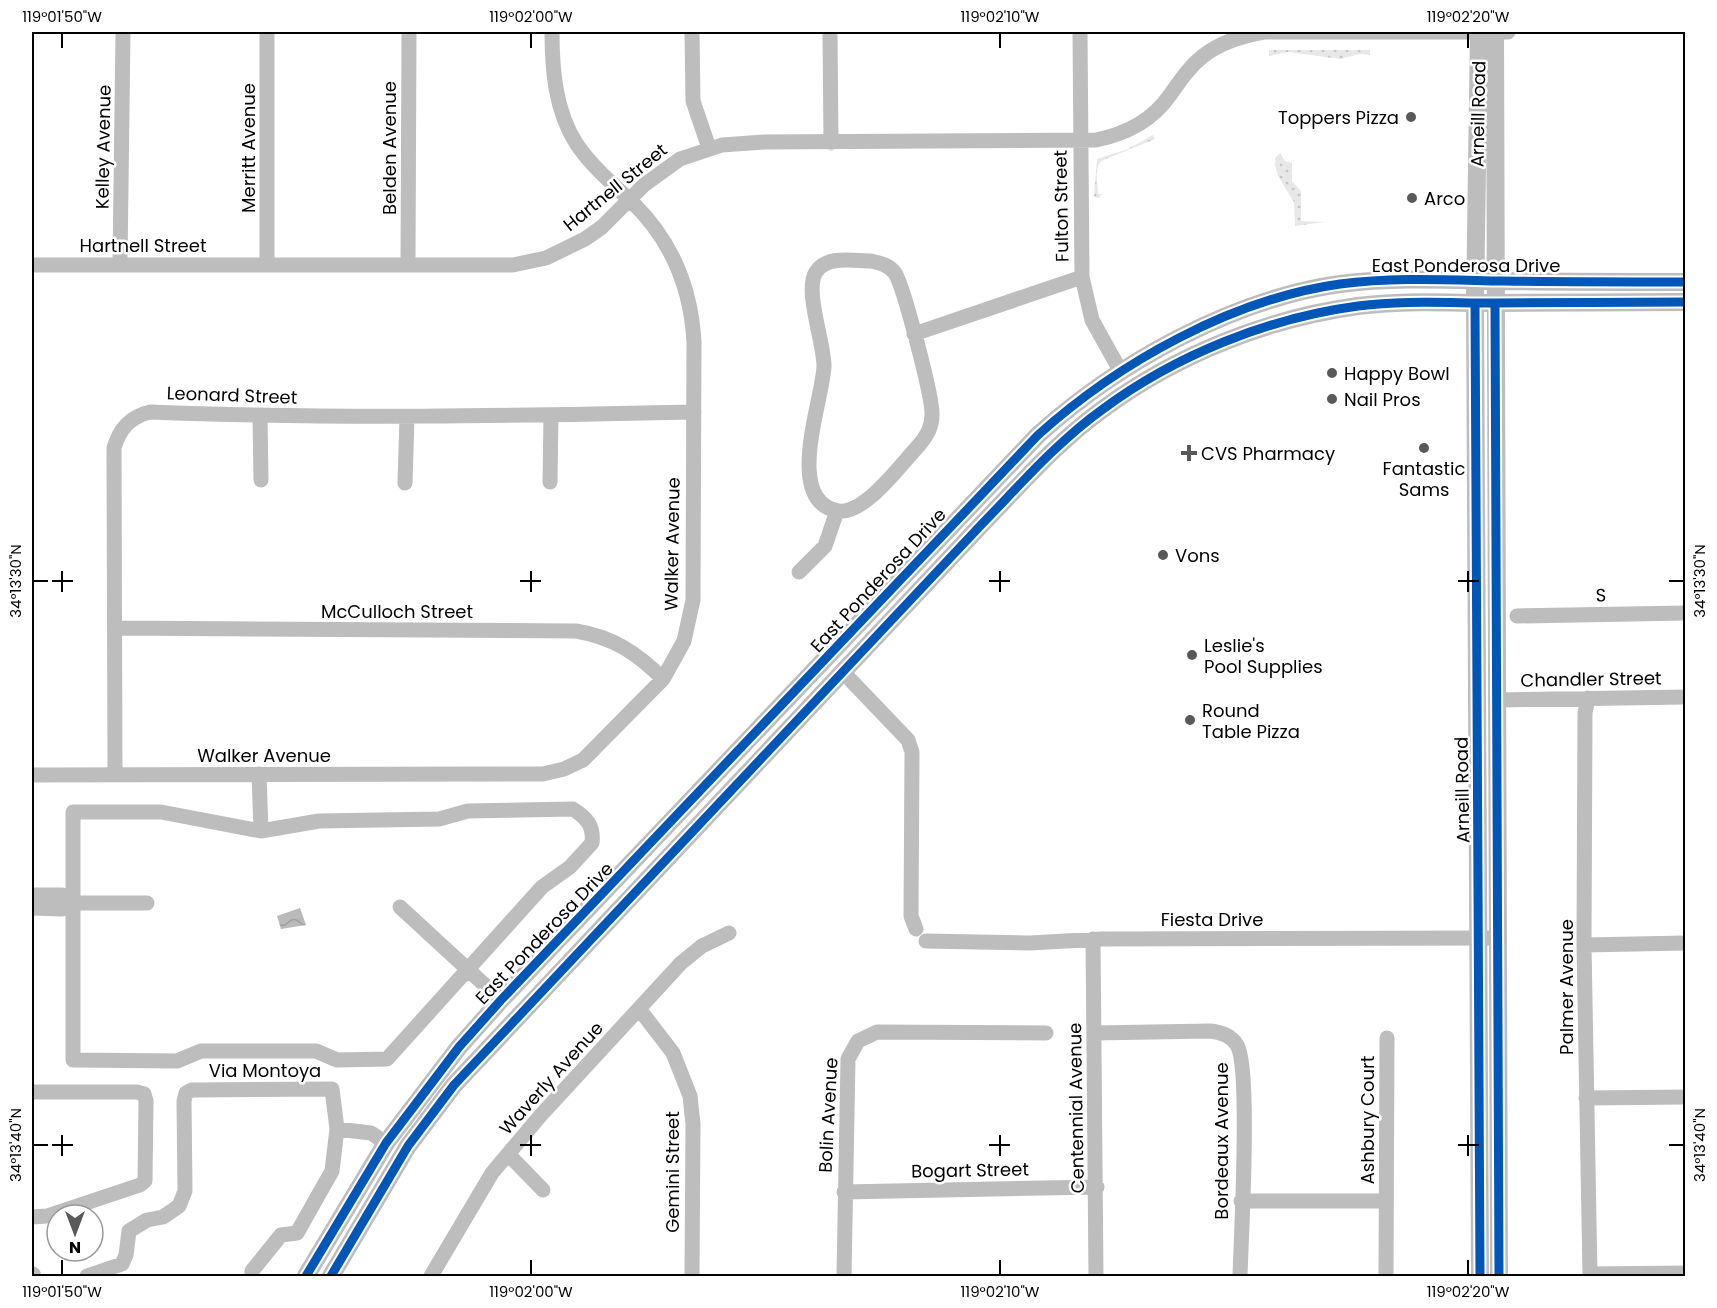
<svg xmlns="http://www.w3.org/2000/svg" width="1717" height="1308" viewBox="0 0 1717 1308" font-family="Poppins,sans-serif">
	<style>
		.grass { fill: url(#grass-dots) }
		.water { fill: url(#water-waves) }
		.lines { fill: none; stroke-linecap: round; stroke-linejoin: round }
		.minor { stroke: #bdbdbd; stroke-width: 15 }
		.major { stroke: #bdbdbd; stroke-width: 18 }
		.cycleway-casing { stroke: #fff; stroke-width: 13 }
		.cycleway { stroke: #0057b8; stroke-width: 9 }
		.ticks { fill: none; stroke: #000; stroke-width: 2 }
		.poi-dot { fill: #595959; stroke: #fff; stroke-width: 2 }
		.labels { text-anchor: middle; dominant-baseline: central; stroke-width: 5; stroke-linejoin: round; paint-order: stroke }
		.street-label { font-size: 18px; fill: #000; stroke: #fff }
		.poi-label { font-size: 18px; fill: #000; stroke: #fff; text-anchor: start }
		.neatline { fill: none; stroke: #000; stroke-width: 2 }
		.ticks-label { font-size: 15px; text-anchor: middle; fill: #000 }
	</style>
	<defs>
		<pattern id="grass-dots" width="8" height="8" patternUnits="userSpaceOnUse" patternTransform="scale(1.5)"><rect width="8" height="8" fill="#e8e8e8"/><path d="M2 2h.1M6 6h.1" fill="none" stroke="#c5c5c5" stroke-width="1.8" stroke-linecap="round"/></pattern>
		<pattern id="water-waves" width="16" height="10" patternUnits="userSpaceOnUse" patternTransform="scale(1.5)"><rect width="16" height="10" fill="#bababa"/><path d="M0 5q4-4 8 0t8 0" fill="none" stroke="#9e9e9e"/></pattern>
	</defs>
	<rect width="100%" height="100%" fill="#fff"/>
	<path class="grass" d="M1269 50H1370V55L1360 54 1340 59 1288 52 1269 56Z
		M1153 135 1155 139 1101 161C1094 170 1098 184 1098 194H1102L1099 198 1094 197 1097 159 1128 149Z
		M1280 153 1285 161 1292 163V181L1301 191V221L1325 222 1295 226 1294 202 1278 176 1275 165 1276 157Z"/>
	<path class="water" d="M300 908 306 925 281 929 277 916Z"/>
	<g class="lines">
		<path class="minor" d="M267 32V265
			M692 32 693 101 709 148
			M830 32 831 143
			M1080 32 1082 277 1092 320 1121 372
			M871 261C880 263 889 265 895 273 904 288 933 398 932 415 932 427 927 435 920 444 902 463 865 515 838 511 783 501 823 400 824 366 824 342 804 290 816 272 826 255 854 261 871 261Z
			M120 263 123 32
			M32 265H513L546 258 585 239 602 227 644 185 680 159 722 145 764 142 1096 140C1126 134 1152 121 1170 95 1180 81 1189 67 1203 56 1221 42 1241 36 1264 32H1508
			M408 265 409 32
			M914 334 1082 277
			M260 416 261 480
			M550 482 551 415
			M405 483 407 417
			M799 572 825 546 837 511
			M1517 616 1686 613
			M116 628 576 631C613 637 637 653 663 679
			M842 671 908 740 912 752 911 916 916 929
			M1588 698 1585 713 1584 945 1590 1276
			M1498 700 1686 697
			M259 774 261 831
			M32 775 543 774 564 769 583 760 663 679 684 641 693 600 694 342C691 288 672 241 633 203 613 184 591 166 576 143 555 110 552 69 552 32
			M115 775 114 448C120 428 130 417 150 412 332 419 513 416 694 412
			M573 809C587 818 594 826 592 843L570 867 542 887 387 1059 337 1060 316 1051H201L177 1061 73 1060V812H161L261 831 319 821 439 819 468 811Z
			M32 895H62L73 903
			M400 907 501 1000
			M32 908 62 909 73 903H147
			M1093 939 1096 1276
			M926 941 1030 943 1102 939 1490 938
			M1584 945 1686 943
			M640 1010 673 1053 690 1096 693 1124 692 1276
			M1094 1033 1210 1031C1220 1032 1231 1035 1237 1045 1251 1067 1241 1239 1240 1276
			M32 1092H137L144 1094 146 1101 145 1181 140 1185 47 1216 32 1217
			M1586 1098 1686 1097
			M337 1129 371 1133 386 1143
			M508 1154 543 1190
			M844 1192 1097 1187
			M1241 1201H1386
			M1590 1274 1686 1273
			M87 1276 122 1264 126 1255 129 1231 147 1220 163 1217 179 1206 185 1191 184 1101 186 1093 192 1090 332 1089 337 1129 332 1171 297 1233 281 1235 252 1271V1276
			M431 1276 492 1173 541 1115 681 963 702 946 729 933
			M844 1276 848 1059 858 1041 877 1032 1046 1033
			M1386 1276 1387 1038"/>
		<path class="major" d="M1479 32 1475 303 1480 1276
			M1495 32 1499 1276
			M32 1275V1276
			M306 1276 386 1143 459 1047 501 1000 1038 435C1118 363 1232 299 1340 284 1395 277 1448 280 1503 281 1564 282 1625 282 1686 282
			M331 1276 408 1146 454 1085 981 525C1020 485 1057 442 1103 409 1176 355 1268 318 1358 306 1403 300 1449 303 1494 303 1558 303 1622 302 1686 302"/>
		<defs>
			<path id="cycleway" d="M1475 303 1480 1276
				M1495 303 1499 1276
				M306 1276 386 1143 459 1047 501 1000 1038 435C1118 363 1232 299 1340 284 1395 277 1448 280 1503 281 1564 282 1625 282 1686 282
				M331 1276 408 1146 454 1085 981 525C1020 485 1057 442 1103 409 1176 355 1268 318 1358 306 1403 300 1449 303 1494 303 1558 303 1622 302 1686 302"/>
		</defs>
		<use href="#cycleway" class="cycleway-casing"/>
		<use href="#cycleway" class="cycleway"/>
	</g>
	<path class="ticks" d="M62 33V48M531 33V48M1000 33V48M1468 33V48M62 571V592M531 571V592M1000 571V592M1468 571V592M33 581H48M52 581H73M520 581H541M989 581H1010M1458 581H1479M1669 581H1684M62 1135V1156M531 1135V1156M1000 1135V1156M1468 1135V1156M33 1145H48M52 1145H73M520 1145H541M989 1145H1010M1458 1145H1479M1669 1145H1684M62 1260V1275M531 1260V1275M1000 1260V1275M1468 1260V1275"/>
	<g class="poi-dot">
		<circle cx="1411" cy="117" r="6"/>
		<circle cx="1412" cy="198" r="6"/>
		<circle cx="1332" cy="373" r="6"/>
		<circle cx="1332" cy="399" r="6"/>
		<circle cx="1424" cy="448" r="6"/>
		<path d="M1186 444h6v6h6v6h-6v6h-6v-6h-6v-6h6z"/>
		<circle cx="1163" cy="555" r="6"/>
		<circle cx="1192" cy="655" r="6"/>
		<circle cx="1190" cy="720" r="6"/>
	</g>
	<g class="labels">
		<g class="street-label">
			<text transform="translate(1478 114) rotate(-89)">Arneill Road</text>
			<text transform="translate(103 147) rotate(-89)">Kelley Avenue</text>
			<text transform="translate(248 148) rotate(-90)">Merritt Avenue</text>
			<text transform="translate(389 148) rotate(-90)">Belden Avenue</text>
			<text transform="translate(615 187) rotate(-39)">Hartnell Street</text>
			<text transform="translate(1061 206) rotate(-91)">Fulton Street</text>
			<text x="143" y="245">Hartnell Street</text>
			<text x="1466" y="265">East Ponderosa Drive</text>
			<text transform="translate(232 395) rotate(2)">Leonard Street</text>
			<text transform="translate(672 544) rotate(-89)">Walker Avenue</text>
			<text transform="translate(878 580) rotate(-47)">East Ponderosa Drive</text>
			<text transform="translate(1601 595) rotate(-1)">S</text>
			<text x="397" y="611">McCulloch Street</text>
			<text transform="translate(1591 679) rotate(-1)">Chandler Street</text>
			<text x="264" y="755">Walker Avenue</text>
			<text transform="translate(1462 790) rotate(-91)">Arneill Road</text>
			<text x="1212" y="919">Fiesta Drive</text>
			<text transform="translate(544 933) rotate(-46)">East Ponderosa Drive</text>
			<text transform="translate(1566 987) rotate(-90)">Palmer Avenue</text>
			<text x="265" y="1070">Via Montoya</text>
			<text transform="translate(551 1078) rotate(-48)">Waverly Avenue</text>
			<text transform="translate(1076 1108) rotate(-91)">Centennial Avenue</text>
			<text transform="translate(828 1115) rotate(-87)">Bolin Avenue</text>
			<text transform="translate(1367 1120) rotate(-90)">Ashbury Court</text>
			<text transform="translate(1221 1141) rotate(-90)">Bordeaux Avenue</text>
			<text transform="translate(970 1170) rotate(-1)">Bogart Street</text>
			<text transform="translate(672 1172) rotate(-90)">Gemini Street</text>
		</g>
		<g class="poi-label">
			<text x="1399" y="117" text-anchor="end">Toppers Pizza</text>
			<text x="1424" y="198">Arco</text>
			<text x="1344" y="373">Happy Bowl</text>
			<text x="1344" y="399">Nail Pros</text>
			<text x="1201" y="453">CVS Pharmacy</text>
			<text x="1424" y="468" text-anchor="middle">Fantastic<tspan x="1424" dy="21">Sams</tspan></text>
			<text x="1175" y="555">Vons</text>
			<text x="1204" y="645">Leslie's<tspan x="1204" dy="21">Pool Supplies</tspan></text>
			<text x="1202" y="710">Round<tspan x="1202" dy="21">Table Pizza</tspan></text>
		</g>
	</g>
	<rect width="1717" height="1308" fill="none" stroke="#ffffff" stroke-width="66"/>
	<g transform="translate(75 1233) rotate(180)"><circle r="28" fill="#ffffff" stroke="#999999" stroke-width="1.5"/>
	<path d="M0-4.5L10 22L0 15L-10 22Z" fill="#595959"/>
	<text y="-9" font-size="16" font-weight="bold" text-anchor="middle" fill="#000000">N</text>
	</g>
	<rect x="33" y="33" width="1651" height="1242" class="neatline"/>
	<g class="ticks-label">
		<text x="62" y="22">119°01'50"W</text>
		<text x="531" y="22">119°02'00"W</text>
		<text x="1000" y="22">119°02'10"W</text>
		<text x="1468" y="22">119°02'20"W</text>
		<text transform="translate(1700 581) rotate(-90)" y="5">34°13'30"N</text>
		<text transform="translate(16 581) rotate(-90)" y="5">34°13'30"N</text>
		<text transform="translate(1700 1145) rotate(-90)" y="5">34°13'40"N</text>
		<text transform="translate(16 1145) rotate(-90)" y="5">34°13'40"N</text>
		<text x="62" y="1297">119°01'50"W</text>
		<text x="531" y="1297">119°02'00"W</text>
		<text x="1000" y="1297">119°02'10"W</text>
		<text x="1468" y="1297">119°02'20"W</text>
	</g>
</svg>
